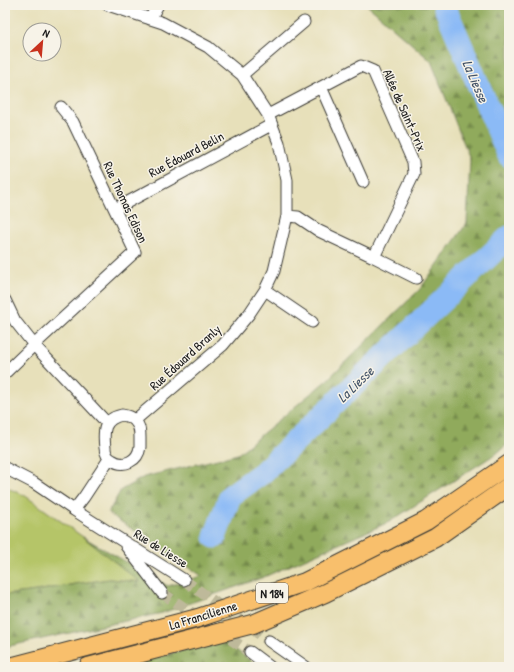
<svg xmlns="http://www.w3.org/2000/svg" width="514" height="672" viewBox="0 0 514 672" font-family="'Patrick Hand',sans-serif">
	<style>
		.grass { fill: #b5c568; stroke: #687042 }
		.forest { fill: url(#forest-firs); stroke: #56633c }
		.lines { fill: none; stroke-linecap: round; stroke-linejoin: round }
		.river { stroke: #8bbaf6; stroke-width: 23 }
		.minor-tunnel { stroke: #beb99a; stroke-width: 11; stroke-dasharray: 11 5.5; stroke-linecap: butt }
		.minor-casing { stroke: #3a3934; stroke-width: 13 }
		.trunk-casing { stroke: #3a3934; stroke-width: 20 }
		.minor { stroke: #fff; stroke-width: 11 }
		.trunk { stroke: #f8bf6c; stroke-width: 18 }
		.labels { text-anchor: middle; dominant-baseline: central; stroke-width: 3; stroke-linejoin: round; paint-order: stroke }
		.shield { fill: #f7f3e8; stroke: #5e5c59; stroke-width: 1 }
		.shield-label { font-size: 12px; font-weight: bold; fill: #1c1c1c }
		.street-label { font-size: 13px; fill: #1c1c1c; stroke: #f7f3e8 }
		.water-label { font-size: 14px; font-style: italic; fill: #435368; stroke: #f7f3e8 }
	</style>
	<defs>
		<pattern id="forest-firs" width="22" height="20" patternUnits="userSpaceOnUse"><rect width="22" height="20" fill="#90aa5c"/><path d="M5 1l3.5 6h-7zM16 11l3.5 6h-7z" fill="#758a4b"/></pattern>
	</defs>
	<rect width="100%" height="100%" fill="#f7f3e8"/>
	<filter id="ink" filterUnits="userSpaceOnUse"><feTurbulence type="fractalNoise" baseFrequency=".025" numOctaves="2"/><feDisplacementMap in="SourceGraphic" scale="8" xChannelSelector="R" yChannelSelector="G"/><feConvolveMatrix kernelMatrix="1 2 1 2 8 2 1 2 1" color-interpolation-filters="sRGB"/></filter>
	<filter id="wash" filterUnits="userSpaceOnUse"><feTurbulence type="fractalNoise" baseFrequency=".012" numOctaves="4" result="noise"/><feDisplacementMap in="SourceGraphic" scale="16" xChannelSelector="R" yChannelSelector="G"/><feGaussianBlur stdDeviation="0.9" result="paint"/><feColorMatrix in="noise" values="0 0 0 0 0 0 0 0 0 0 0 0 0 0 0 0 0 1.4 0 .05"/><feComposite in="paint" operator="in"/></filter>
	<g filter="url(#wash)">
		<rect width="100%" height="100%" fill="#e7e0ba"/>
		<path class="grass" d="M5 487 24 495 83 537 141 582 109 579 75 584 36 591 5 595Z"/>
		<path class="forest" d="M367 5H509V443L497 453 389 522 264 577 162 613 5 647V595L36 591 75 584 109 579 140 582 83 537 168 586 202 576 108 513 121 490 144 477 238 454 327 380 420 289 467 223 470 159 431 61Z
			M223 640 259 667H116Z"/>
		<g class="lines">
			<path class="river" d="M444 5 509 156
				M215 537 230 496 262 473 509 237"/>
		</g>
	</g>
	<g filter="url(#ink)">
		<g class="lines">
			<path class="minor-tunnel" d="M184 580 269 641
				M162 593 250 652"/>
			<defs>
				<path id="minor" d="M108 5 163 23 208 47 242 75 268 115 279 143 287 180V216L274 271 265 290 249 314 223 345 135 420
					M150 19 158 5
					M242 75 304 22
					M321 87 363 182
					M268 115 361 66 373 71 413 162 414 174 374 257 319 231 298 217 287 216
					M115 209 271 125
					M374 257 416 278
					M265 290 312 322
					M5 300 15 321 34 345 107 423
					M5 373 34 345 135 252 73 122 61 107
					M122 415C127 416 132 417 135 421 140 426 140 432 140 438 140 441 140 445 140 447 138 461 124 468 112 460 108 458 105 453 105 448 103 431 103 419 122 415Z
					M5 468 34 483 74 510 184 580
					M74 510 84 497 109 459
					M126 546 162 593
					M269 641 306 667
					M250 652 270 667"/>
				<path id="trunk" d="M10 667 198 618 305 582 426 521 509 464
					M88 667 253 624 325 593 435 538 509 486"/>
			</defs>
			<use href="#minor" class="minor-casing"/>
			<use href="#trunk" class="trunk-casing"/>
			<use href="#minor" class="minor"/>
			<use href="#trunk" class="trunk"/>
		</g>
	</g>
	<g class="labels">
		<rect class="shield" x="256" y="583" width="32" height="20" rx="3"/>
		<g class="shield-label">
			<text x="272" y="593">N 184</text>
		</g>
		<g class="street-label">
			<text transform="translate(405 110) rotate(66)">Allée de Saint-Prix</text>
			<text transform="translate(186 154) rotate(-28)">Rue Édouard Belin</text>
			<text transform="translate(126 202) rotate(65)">Rue Thomas Edison</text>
			<text transform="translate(185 357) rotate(-42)">Rue Édouard Branly</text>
			<text transform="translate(161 548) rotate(32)">Rue de Liesse</text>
			<text transform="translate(203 615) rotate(-17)">La Francilienne</text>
		</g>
		<g class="water-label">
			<text transform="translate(476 81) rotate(67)">La Liesse</text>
			<text transform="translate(355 384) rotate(-44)">La Liesse</text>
		</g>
	</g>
	<rect width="514" height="672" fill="none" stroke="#f7f3e8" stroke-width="20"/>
	<g transform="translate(42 42) rotate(26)"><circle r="19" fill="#f7f3e8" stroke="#9f9d96"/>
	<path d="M0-3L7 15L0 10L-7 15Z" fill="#c8321e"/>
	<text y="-6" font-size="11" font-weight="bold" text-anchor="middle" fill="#1c1c1c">N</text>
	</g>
</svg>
